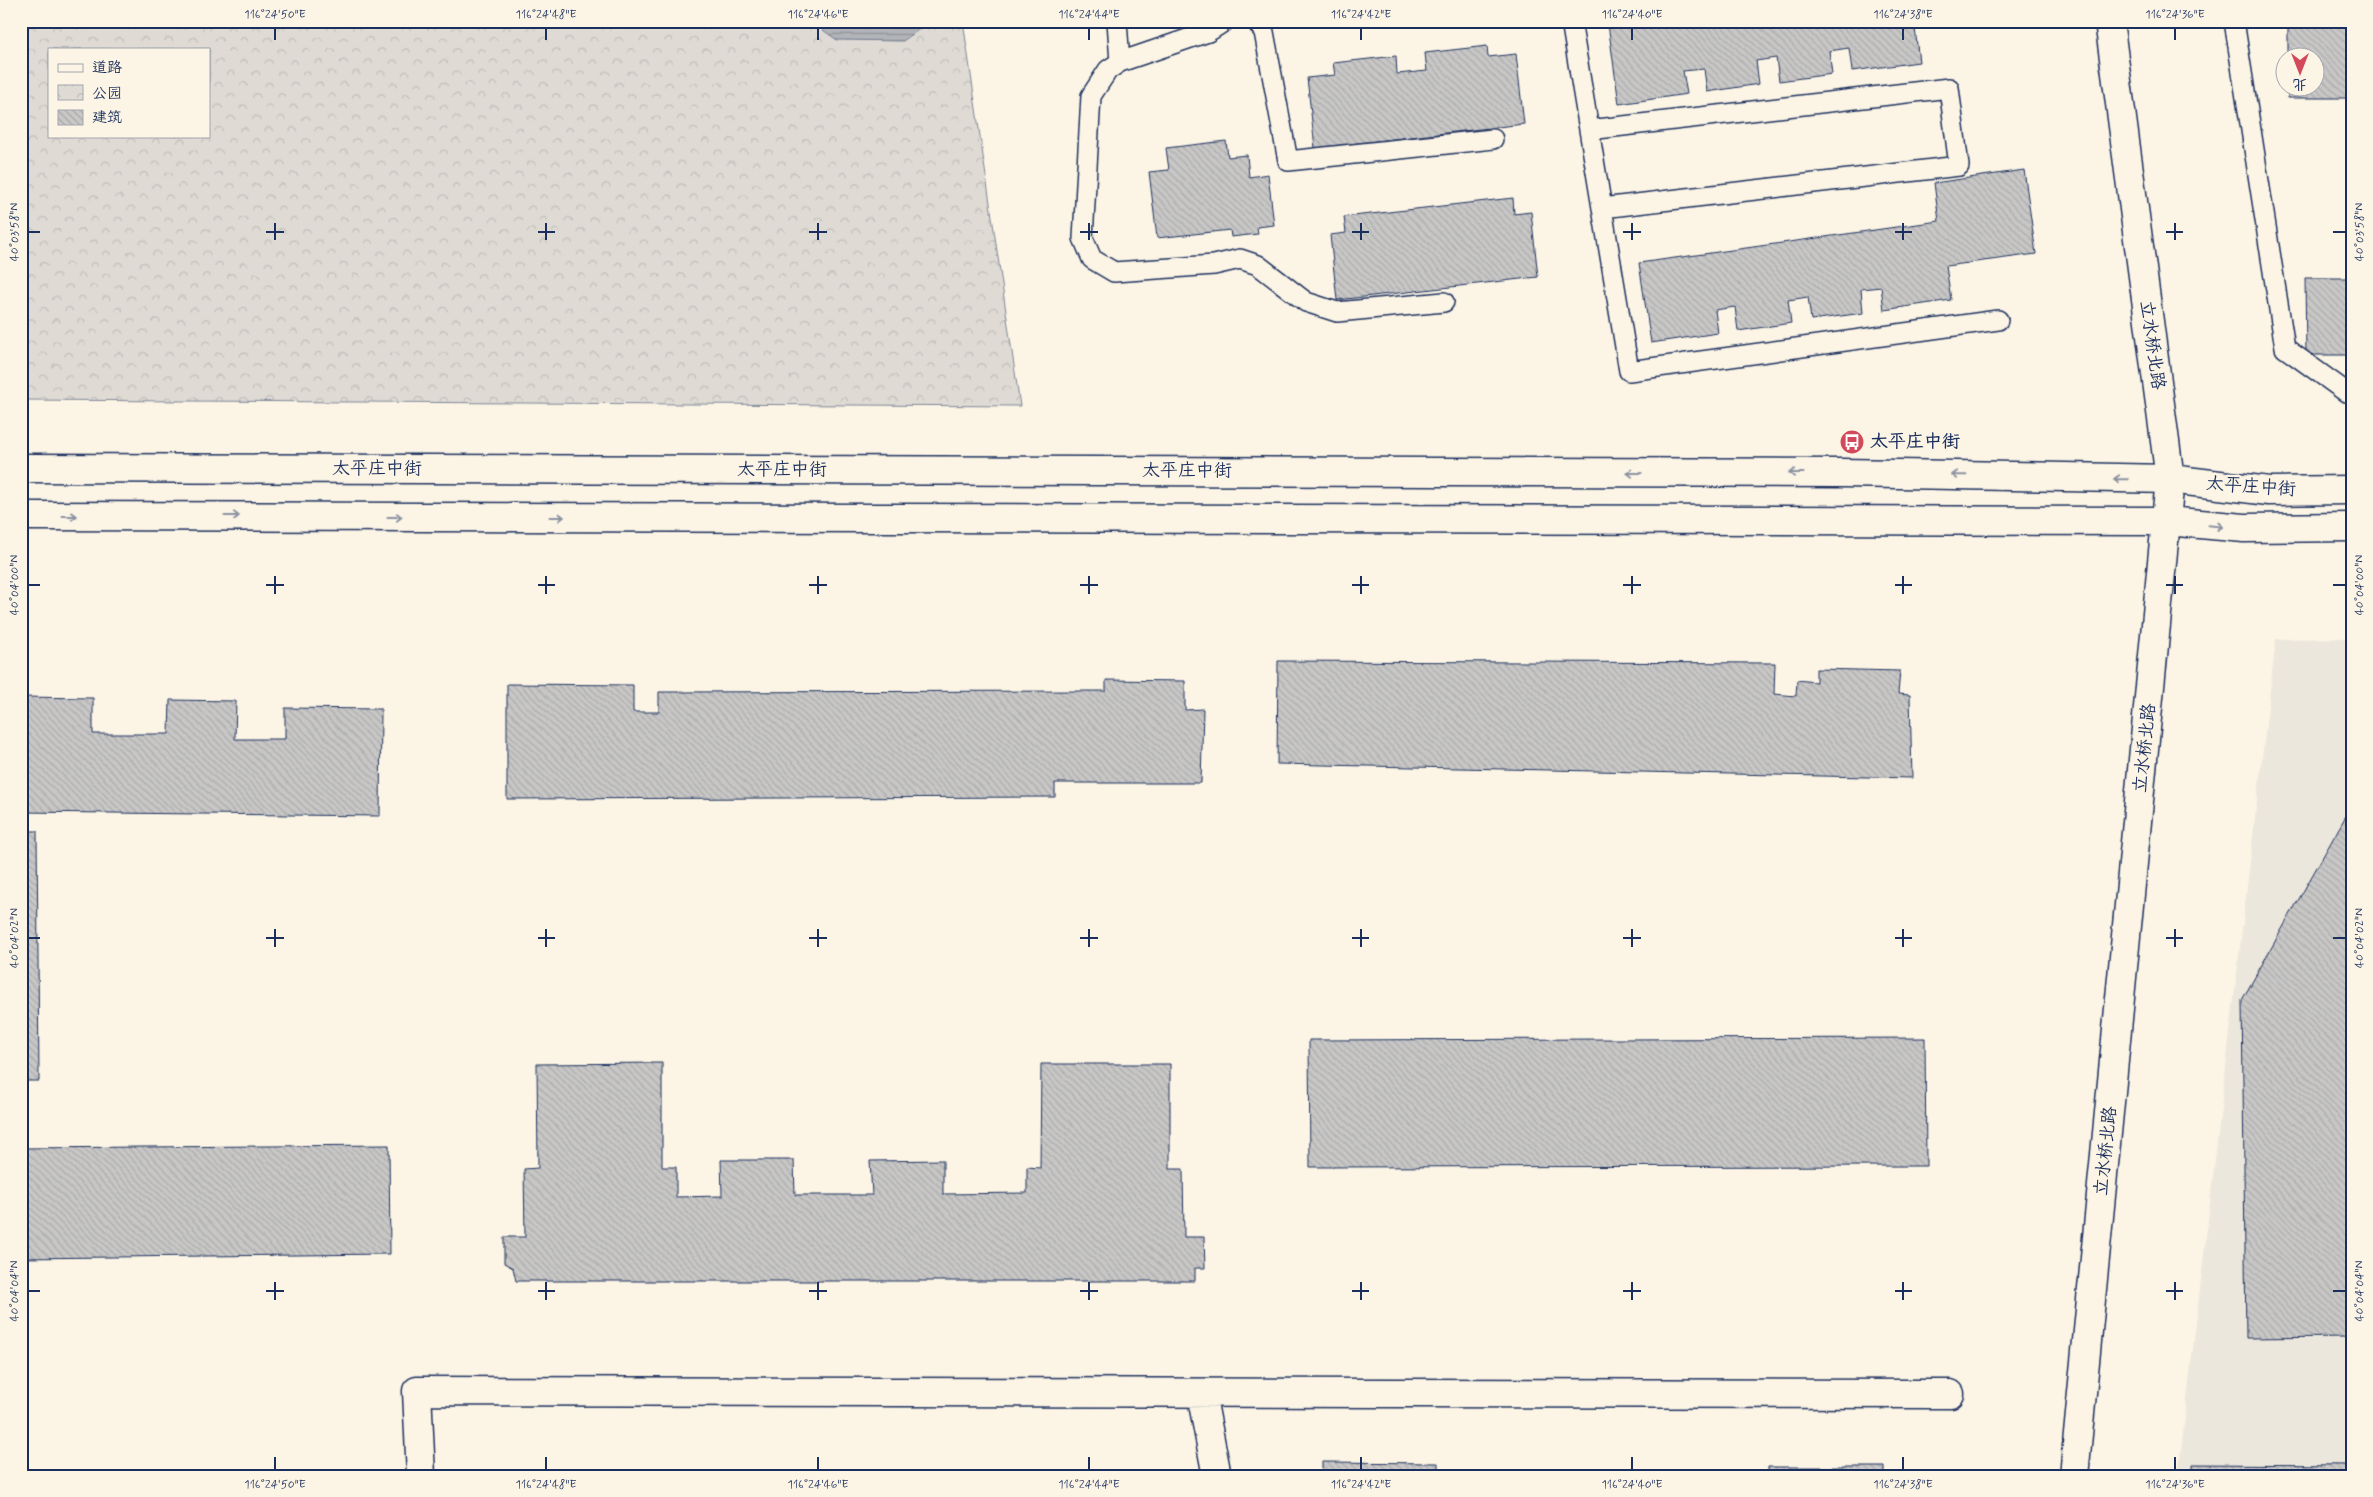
<svg xmlns="http://www.w3.org/2000/svg" width="2373" height="1497" viewBox="0 0 2373 1497" font-family="Mynerve,'LXGW WenKai TC',sans-serif">
	<style>
		.built { fill: #ece7dc }
		.park { fill: url(#park-crowns); stroke: #7d8599; fill-rule: evenodd }
		.water { fill: url(#water-rules); stroke: #767f94 }
		.building { fill: url(#building-back-hatch); stroke: #1b2f5e }
		.lines { fill: none; stroke-linecap: round; stroke-linejoin: round }
		.lane-casing { stroke: #1b2f5e; stroke-width: 22 }
		.street-casing { stroke: #1b2f5e; stroke-width: 31 }
		.secondary-casing { stroke: #1b2f5e; stroke-width: 31 }
		.lane { stroke: #fcf5e5; stroke-width: 19 }
		.street { stroke: #fcf5e5; stroke-width: 28 }
		.secondary { stroke: #fcf5e5; stroke-width: 28 }
		.oneway { stroke: #8c92a2 }
		.ticks { fill: none; stroke: #1b2f5e; stroke-width: 2 }
		.labels { text-anchor: middle; dominant-baseline: central; stroke-width: 4.5; stroke-linejoin: round; paint-order: stroke }
		.street-label { font-size: 18px; fill: #1b2f5e; stroke: #fcf5e5 }
		.poi-label { font-size: 18px; font-weight: bold; fill: #1b2f5e; stroke: #fcf5e5; text-anchor: start }
		.neatline { fill: none; stroke: #1b2f5e; stroke-width: 2 }
		.ticks-label { font-size: 12px; text-anchor: middle; fill: #1b2f5e }
	</style>
	<defs>
		<pattern id="park-crowns" width="20" height="18" patternUnits="userSpaceOnUse" patternTransform="scale(1.25)"><rect width="20" height="18" fill="#dfdbd4"/><path d="M2 6a3 3 0 1 1 6 0M12 15a3 3 0 1 1 6 0" fill="none" stroke="#bfbcb8"/></pattern>
		<pattern id="water-rules" width="6" height="5" patternUnits="userSpaceOnUse" patternTransform="scale(1.25)"><rect width="6" height="5" fill="#b2b4b8"/><path d="M0 2.5h6" fill="none" stroke="#909399"/></pattern>
		<pattern id="building-back-hatch" width="6" height="6" patternUnits="userSpaceOnUse" patternTransform="scale(1.25)"><rect width="6" height="6" fill="#c8c7c6"/><path d="M-1 5l2 2M0 0l6 6M5-1l2 2" fill="none" stroke="#ababac"/></pattern>
	</defs>
	<rect width="100%" height="100%" fill="#fcf5e5"/>
	<filter id="ink" filterUnits="userSpaceOnUse"><feTurbulence type="fractalNoise" baseFrequency=".02" numOctaves="2"/><feDisplacementMap in="SourceGraphic" scale="10" xChannelSelector="R" yChannelSelector="G"/><feConvolveMatrix kernelMatrix="1 2 1 2 8 2 1 2 1" color-interpolation-filters="sRGB"/></filter>
	<g filter="url(#ink)">
		<path class="built" d="M2352 638V1476H2178L2276 639Z"/>
		<path class="park" d="M21 21H963L1020 406 21 400ZM49 49H209V136H49Z"/>
		<path class="water" d="M810 21H931L903 41 837 40Z"/>
		<path class="building" d="M1628 21H1960L1915 28 1919 62 1852 71 1849 48 1829 51 1832 74 1779 81 1776 58 1756 61 1759 84 1707 92 1704 69 1683 71 1687 94 1619 104 1608 24Z
			M2288 21H2352V98H2288V88H2316V58H2288Z
			M1487 46 1488 57 1516 54 1524 124 1315 148 1307 78 1335 75 1333 63 1396 56 1397 74 1427 71 1425 53Z
			M1226 141 1228 157 1247 155 1249 177 1268 174 1274 225 1257 227 1258 234 1231 237 1230 230 1157 238 1149 172 1169 170 1166 148Z
			M2024 170 2036 254 1946 266 1951 300 1884 310 1881 287 1861 289 1863 313 1811 320 1808 297 1788 300 1791 323 1738 331 1735 307 1715 310 1718 333 1651 343 1639 263 1939 221 1934 183Z
			M1513 198 1514 214 1531 212 1538 277 1337 300 1330 235 1346 233 1344 217Z
			M2305 278H2352V355H2306Z
			M1278 661 1775 663 1774 694 1796 696 1797 680 1816 682V669L1900 671 1898 694 1910 695 1912 778 1277 764Z
			M1106 680 1185 681V710L1203 709 1201 783H1055V797L507 799V684L633 685V712H659V692L1106 691Z
			M21 697 93 698V734H169L170 700 236 701 235 739H285V708L381 709 380 816 21 812Z
			M2352 805V1337L2246 1338 2242 1000Z
			M21 831H37L39 1081H21Z
			M1925 1038 1926 1166 1310 1167 1309 1040Z
			M662 1063V1167H676V1197L722 1196 721 1160H794L795 1195H872L870 1161 943 1160V1194L1027 1193V1167L1040 1168 1041 1064H1170V1169H1183L1184 1237H1204L1205 1268H1195V1281H516L513 1268 504 1263V1237H525L524 1169 538 1168 537 1064Z
			M389 1145 390 1254 21 1258V1148Z
			M1322 1462 1438 1463V1476H1322Z
			M2193 1464 2352 1465V1476H2193Z
			M1768 1467H1884V1476H1768Z"/>
		<g class="lines">
			<defs>
				<path id="lane" d="M1117 21 1120 62
					M1225 21 1208 32 1120 62 1108 70 1091 96 1083 238 1092 259 1114 272 1214 265 1240 259 1258 265 1306 302 1337 312 1444 302
					M1256 21 1264 32 1288 161 1493 139
					M1571 21 1629 371 1998 320
					M2234 21 2285 348 2346 392H2352
					M1589 130 1949 88 1959 166 1602 208"/>
				<path id="street" d="M1201 1393 1217 1476
					M421 1476 417 1391 1950 1394"/>
				<path id="secondary" d="M21 468 1842 473 2170 479 2269 491 2352 490
					M21 516 2167 521 2244 528 2352 527
					M2074 1476 2170 479 2109 21"/>
			</defs>
			<use href="#lane" class="lane-casing"/>
			<use href="#street" class="street-casing"/>
			<use href="#secondary" class="secondary-casing"/>
			<use href="#lane" class="lane"/>
			<use href="#street" class="street"/>
			<use href="#secondary" class="secondary"/>
		</g>
		<defs><path id="oneway-shaft" d="M-6 0H5M1.5-3L5.5 0L1.5 3" fill="none" stroke-width="1.6" stroke-linecap="round" stroke-linejoin="round" transform="scale(1.25)"/></defs>
		<g class="oneway">
			<use href="#oneway-shaft" transform="translate(1634 473) rotate(-180)"/>
			<use href="#oneway-shaft" transform="translate(1796 473) rotate(-180)"/>
			<use href="#oneway-shaft" transform="translate(1959 475) rotate(-179)"/>
			<use href="#oneway-shaft" transform="translate(2121 479) rotate(-179)"/>
			<use href="#oneway-shaft" transform="translate(70 516)"/>
			<use href="#oneway-shaft" transform="translate(232 516)"/>
			<use href="#oneway-shaft" transform="translate(395 517)"/>
			<use href="#oneway-shaft" transform="translate(557 517)"/>
			<use href="#oneway-shaft" transform="translate(2216 526) rotate(6)"/>
		</g>
	</g>
	<path class="ticks" d="M275 28V40M546 28V40M818 28V40M1089 28V40M1361 28V40M1632 28V40M1903 28V40M2175 28V40M275 223V240M546 223V240M818 223V240M1089 223V240M1361 223V240M1632 223V240M1903 223V240M2175 223V240M28 232H40M266 232H284M538 232H555M809 232H827M1080 232H1098M1352 232H1369M1623 232H1641M1895 232H1912M2166 232H2183M2333 232H2346M275 576V594M546 576V594M818 576V594M1089 576V594M1361 576V594M1632 576V594M1903 576V594M2175 576V594M28 585H40M266 585H284M538 585H555M809 585H827M1080 585H1098M1352 585H1369M1623 585H1641M1895 585H1912M2166 585H2183M2333 585H2346M275 929V947M546 929V947M818 929V947M1089 929V947M1361 929V947M1632 929V947M1903 929V947M2175 929V947M28 938H40M266 938H284M538 938H555M809 938H827M1080 938H1098M1352 938H1369M1623 938H1641M1895 938H1912M2166 938H2183M2333 938H2346M275 1282V1300M546 1282V1300M818 1282V1300M1089 1282V1300M1361 1282V1300M1632 1282V1300M1903 1282V1300M2175 1282V1300M28 1291H40M266 1291H284M538 1291H555M809 1291H827M1080 1291H1098M1352 1291H1369M1623 1291H1641M1895 1291H1912M2166 1291H2183M2333 1291H2346M275 1457V1470M546 1457V1470M818 1457V1470M1089 1457V1470M1361 1457V1470M1632 1457V1470M1903 1457V1470M2175 1457V1470"/>
	<defs>
		<symbol id="bus-disc" viewBox="-11 -11 22 22"><circle r="9.5" fill="#d1495b" stroke="#fcf5e5"/><path d="M-5-6H5V4H4V6H2V4H-2V6H-4V4H-5ZM-3.5-4V0h7V-4ZM-3.5 1.2v1.5H-2V1.2ZM2 1.2v1.5H3.5V1.2Z" fill="#fff"/></symbol>
	</defs>
	<g fill-rule="evenodd">
		<use href="#bus-disc" x="1838" y="428" width="28" height="28"/>
	</g>
	<g class="labels">
		<g class="street-label">
			<text transform="translate(2152 345) rotate(82)">立水桥北路</text>
			<text x="377" y="469">太平庄中街</text>
			<text x="782" y="470">太平庄中街</text>
			<text x="1187" y="471">太平庄中街</text>
			<text transform="translate(2251 487) rotate(4)">太平庄中街</text>
			<text transform="translate(2145 748) rotate(-84)">立水桥北路</text>
			<text transform="translate(2106 1151) rotate(-84)">立水桥北路</text>
		</g>
		<g class="poi-label">
			<text x="1870" y="442">太平庄中街</text>
		</g>
	</g>
	<rect width="2373" height="1497" fill="none" stroke="#fcf5e5" stroke-width="55"/>
	<rect x="48" y="48" width="162" height="90" fill="#fcf5e5" stroke="#a2a6af"/>
	<rect x="58" y="64" width="25" height="8" fill="#fcf5e5" stroke="#a2a6af"/>
	<text x="92" y="72" font-size="15" fill="#1b2f5e">道路</text>
	<rect x="58" y="85" width="25" height="15" fill="url(#park-crowns)" stroke="#a2a6af"/>
	<text x="92" y="98" font-size="15" fill="#1b2f5e">公园</text>
	<rect x="58" y="110" width="25" height="15" fill="url(#building-back-hatch)" stroke="#a2a6af"/>
	<text x="92" y="122" font-size="15" fill="#1b2f5e">建筑</text>
	<g transform="translate(2300 72) rotate(180)"><circle r="24" fill="#fcf5e5" stroke="#a2a6af"/>
	<path d="M0-4L9 19L0 12L-9 19Z" fill="#d1495b"/>
	<text y="-8" font-size="14" font-weight="bold" text-anchor="middle" fill="#1b2f5e">北</text>
	</g>
	<rect x="28" y="28" width="2318" height="1442" class="neatline"/>
	<g class="ticks-label">
		<text x="275" y="18">116°24'50"E</text>
		<text x="546" y="18">116°24'48"E</text>
		<text x="818" y="18">116°24'46"E</text>
		<text x="1089" y="18">116°24'44"E</text>
		<text x="1361" y="18">116°24'42"E</text>
		<text x="1632" y="18">116°24'40"E</text>
		<text x="1903" y="18">116°24'38"E</text>
		<text x="2175" y="18">116°24'36"E</text>
		<text transform="translate(2359 232) rotate(-90)" y="4">40°03'58"N</text>
		<text transform="translate(14 232) rotate(-90)" y="4">40°03'58"N</text>
		<text transform="translate(2359 585) rotate(-90)" y="4">40°04'00"N</text>
		<text transform="translate(14 585) rotate(-90)" y="4">40°04'00"N</text>
		<text transform="translate(2359 938) rotate(-90)" y="4">40°04'02"N</text>
		<text transform="translate(14 938) rotate(-90)" y="4">40°04'02"N</text>
		<text transform="translate(2359 1291) rotate(-90)" y="4">40°04'04"N</text>
		<text transform="translate(14 1291) rotate(-90)" y="4">40°04'04"N</text>
		<text x="275" y="1488">116°24'50"E</text>
		<text x="546" y="1488">116°24'48"E</text>
		<text x="818" y="1488">116°24'46"E</text>
		<text x="1089" y="1488">116°24'44"E</text>
		<text x="1361" y="1488">116°24'42"E</text>
		<text x="1632" y="1488">116°24'40"E</text>
		<text x="1903" y="1488">116°24'38"E</text>
		<text x="2175" y="1488">116°24'36"E</text>
	</g>
</svg>
